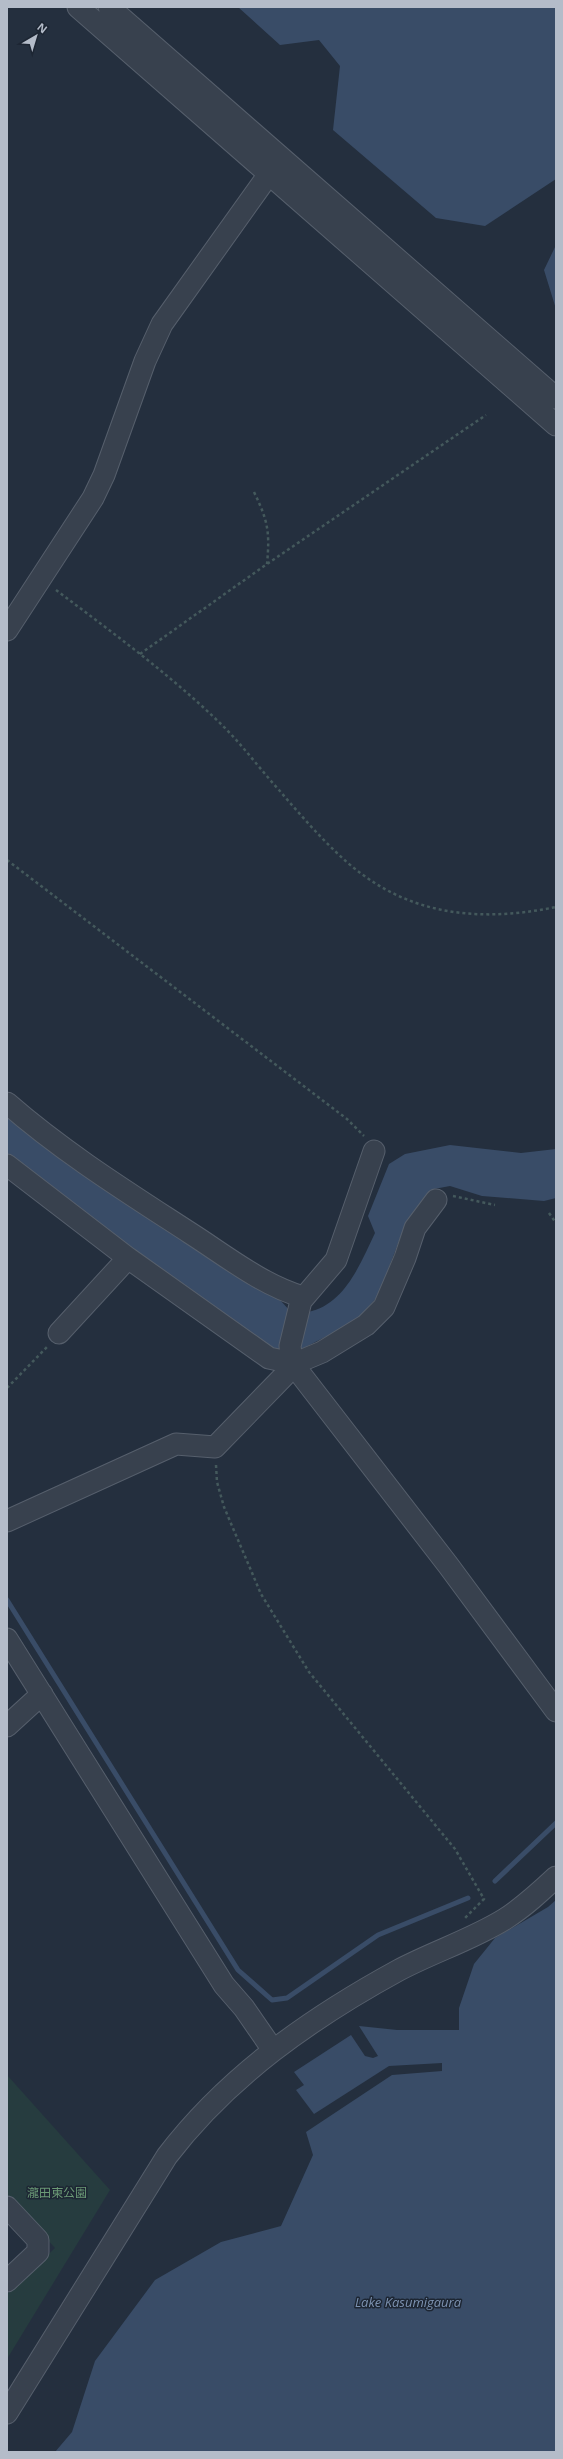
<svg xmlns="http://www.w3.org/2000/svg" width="563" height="2459" viewBox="0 0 563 2459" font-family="'Open Sans','Noto Sans JP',sans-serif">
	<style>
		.green { fill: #263c3f }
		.water { fill: #394c67 }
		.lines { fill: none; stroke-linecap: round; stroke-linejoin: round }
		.stream { stroke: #394c67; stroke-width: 5 }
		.minor-casing { stroke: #565f6c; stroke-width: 23 }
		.path { stroke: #44595c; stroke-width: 2.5; stroke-dasharray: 3 3; stroke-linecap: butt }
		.minor { stroke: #38414e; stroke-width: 21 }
		.labels { text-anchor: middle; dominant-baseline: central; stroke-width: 3; stroke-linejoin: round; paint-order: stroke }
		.park-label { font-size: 12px; fill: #6b9a76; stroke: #1d2633 }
		.water-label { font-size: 13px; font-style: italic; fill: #7c92b1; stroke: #1d2633 }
	</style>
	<rect width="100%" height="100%" fill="#242f3e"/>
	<path class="green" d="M7 2075 110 2190 7 2359V2294L55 2248 7 2195Z"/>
	<path class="water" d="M238 7H556V179L485 226 436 218 333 130 340 66 319 40 280 45Z
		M556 245V309L544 270Z
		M7 1115 24 1131 281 1301 290 1311C295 1311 303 1314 308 1312 345 1305 361 1262 375 1233L368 1216 389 1164 405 1154 450 1145 521 1153 556 1149V1198L544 1201 482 1196 450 1186 434 1189 407 1220 378 1296 356 1321 296 1352H275L99 1228 7 1156Z
		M556 1900V2452H55L72 2432 95 2361 155 2280 221 2242 281 2226 313 2155 306 2132 392 2075 442 2071V2063L389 2066 314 2114 296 2090 304 2085 294 2072 351 2035 365 2056 373 2058 378 2056 359 2026 397 2030H459V2008L474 1964 495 1938 548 1907Z"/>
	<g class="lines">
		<path class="stream" d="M7 1600 238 1970 272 2000 287 1998 378 1935 468 1898
			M495 1881 556 1823"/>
		<defs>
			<path id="minor" d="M78 7 556 425
				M109 7 556 398
				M7 630 93 498 104 475 145 361 162 324 269 174
				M7 1103C63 1152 127 1192 190 1233 226 1256 262 1285 303 1297
				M374 1151 336 1260 301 1301 290 1346 292 1363 448 1565 556 1711
				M7 1165 128 1258 269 1358 292 1363 303 1360 322 1352 366 1325 384 1307 405 1258 415 1228 436 1200
				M59 1333 128 1258
				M7 1521 176 1444 215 1447 284 1376 292 1363
				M7 1639 224 1985 244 2008 273 2050
				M7 1726 42 1694
				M7 2207 38 2240V2252L7 2281
				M7 2413 167 2156C228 2076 311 2018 399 1970 433 1952 473 1939 505 1919 524 1907 540 1892 556 1877"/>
		</defs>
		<use href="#minor" class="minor-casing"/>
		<path class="path" d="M254 492C268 521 270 532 267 564
			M56 590C113 633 172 676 223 726 243 746 260 769 279 790 297 811 316 833 336 852 399 914 472 924 556 907
			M140 654 267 564 486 415
			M7 860 347 1119 364 1136
			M453 1196 495 1205
			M549 1213 556 1223
			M7 1388 47 1347
			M216 1465 217 1482 224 1507 261 1594 309 1672 455 1849 484 1899 465 1918"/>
		<use href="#minor" class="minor"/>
	</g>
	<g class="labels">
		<g class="park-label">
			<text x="57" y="2192">瀧田東公園</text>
		</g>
		<g class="water-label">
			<text x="408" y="2302">Lake Kasumigaura</text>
		</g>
	</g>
	<rect width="563" height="2459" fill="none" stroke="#b4bcc9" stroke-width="16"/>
	<g transform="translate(36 36) rotate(38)" stroke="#1d2633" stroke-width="3" paint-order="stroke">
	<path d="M0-3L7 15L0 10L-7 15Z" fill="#b4bcc9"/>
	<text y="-6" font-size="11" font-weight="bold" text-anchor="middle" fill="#b4bcc9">N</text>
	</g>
</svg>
